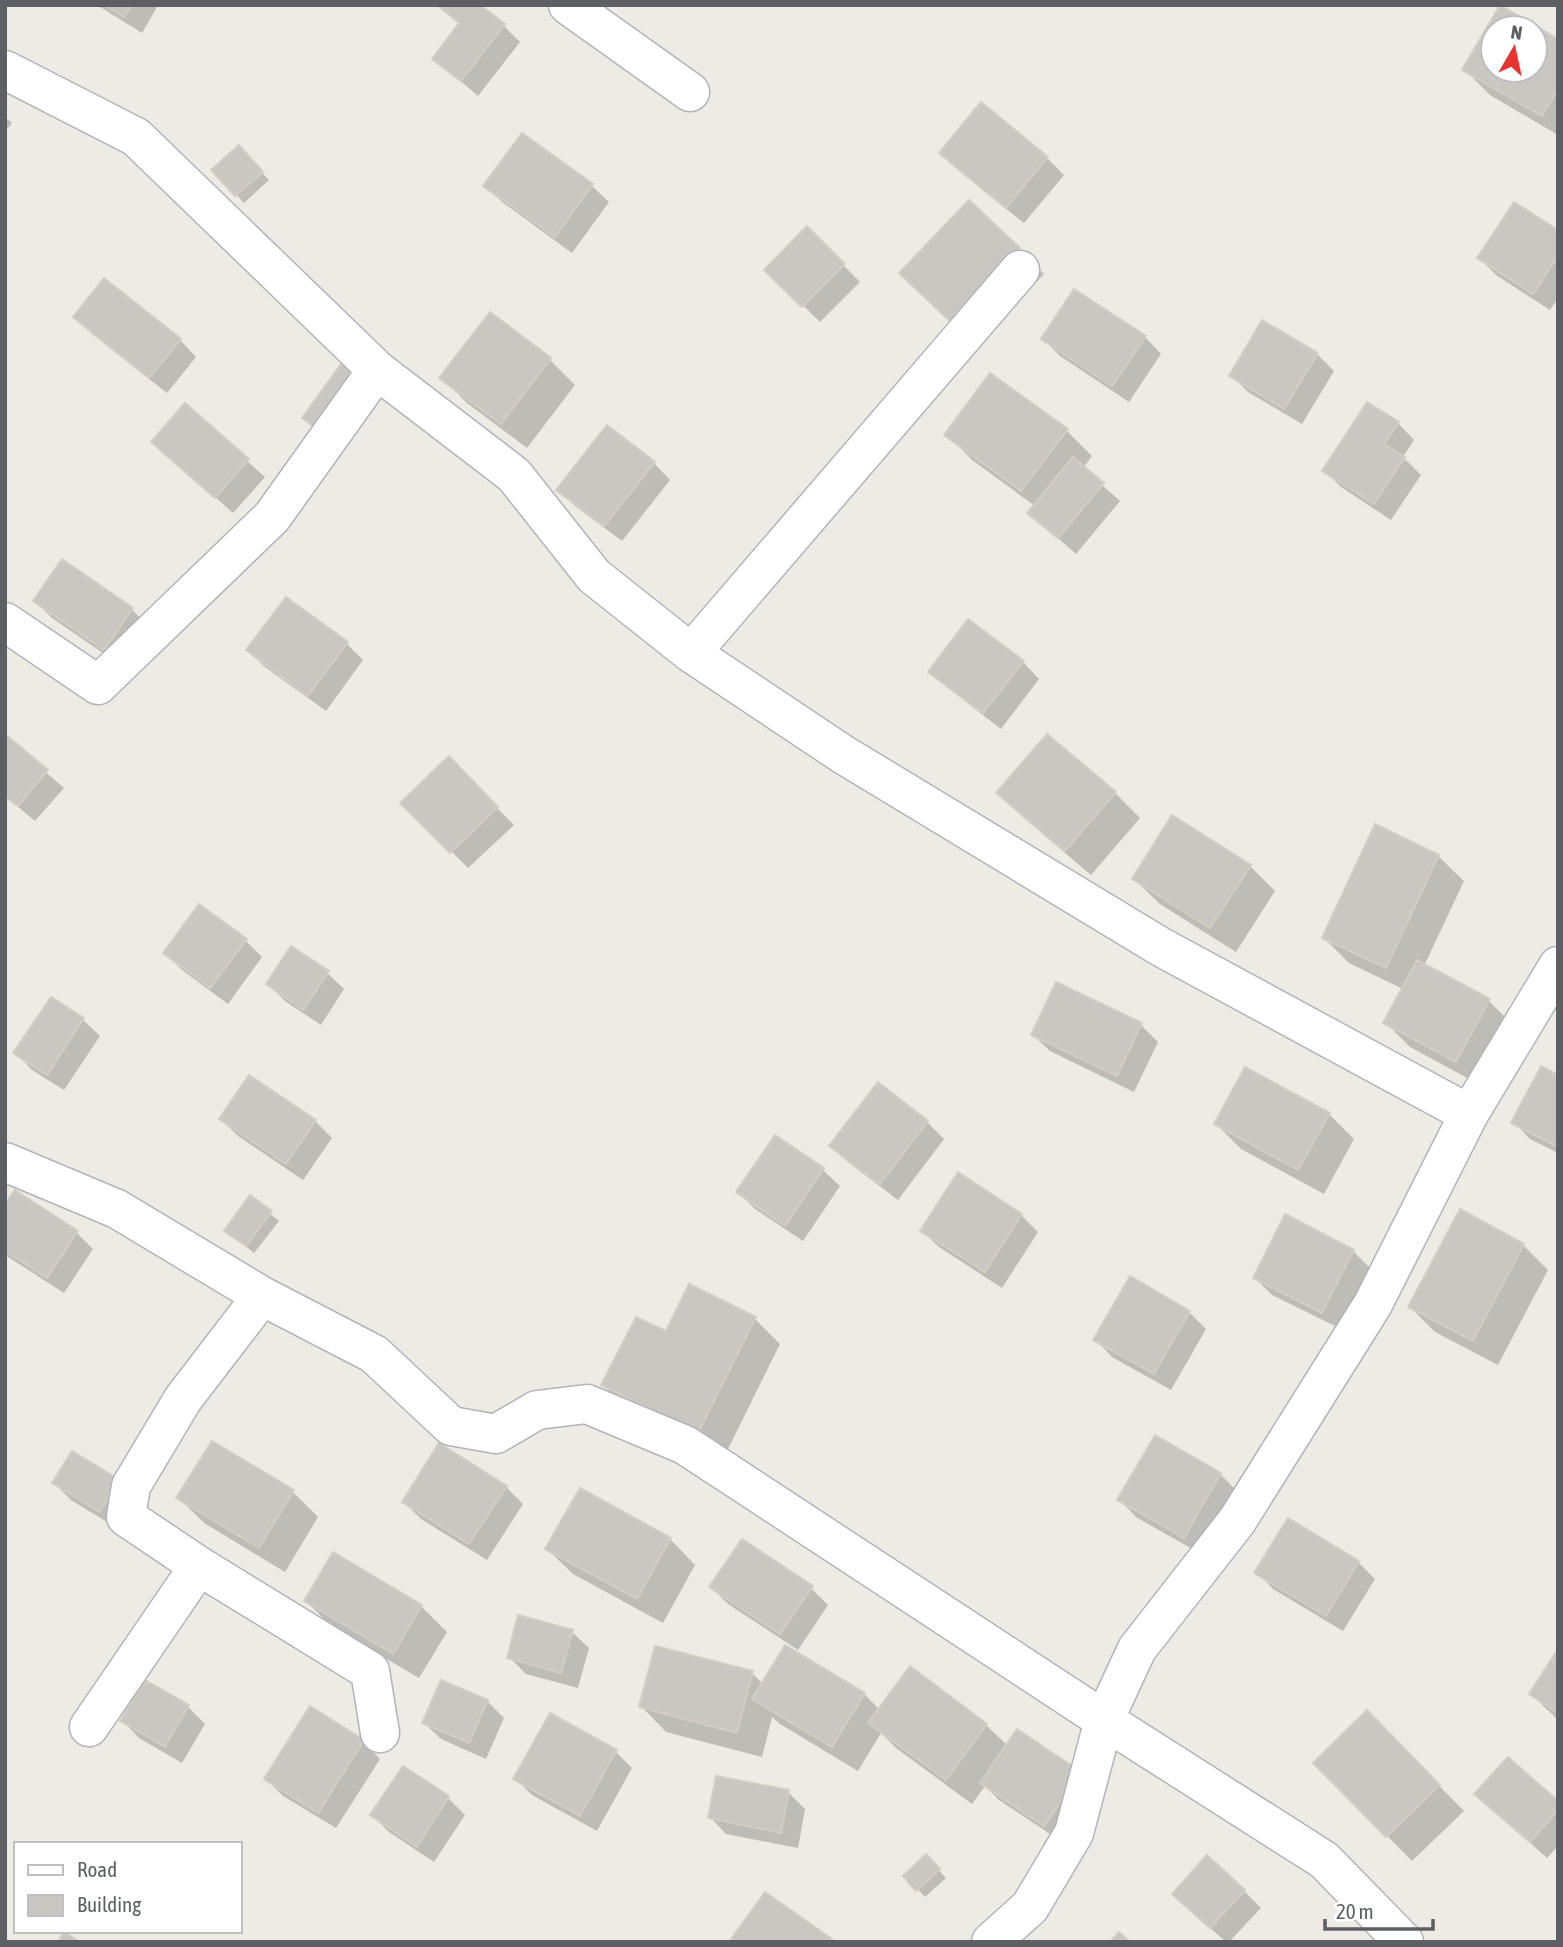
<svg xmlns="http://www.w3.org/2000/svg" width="1563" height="1947" viewBox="0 0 1563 1947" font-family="'Asap Condensed',sans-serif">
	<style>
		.shadow { fill: #0003; fill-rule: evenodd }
		.building { fill: #cac6c1; stroke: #d3cdc2; stroke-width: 2; fill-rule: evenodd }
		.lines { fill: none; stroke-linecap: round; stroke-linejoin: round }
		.minor-casing { stroke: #b1b5b9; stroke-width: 41 }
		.minor { stroke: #fff; stroke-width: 38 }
	</style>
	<rect width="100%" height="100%" fill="#eeebe4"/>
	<path class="shadow" d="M97 5H156L157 7 142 33Z
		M438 5 503 25 520 42 478 96 434 58 460 25Z
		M1501 8 1558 41V135L1490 95 1464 69ZM1493 28H1535V70H1493Z
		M5 117 12 123 5 132Z
		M522 135 592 186 609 202 572 253 502 202 485 186Z
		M942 153 1047 158 1064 175 1024 223 958 170Z
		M246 156 269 180 244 203 214 170Z
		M807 229 860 282 820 322 767 270Z
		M1558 233V298L1550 310 1496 275 1479 258Z
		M1019 249 1044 274 977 344 927 298Z
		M490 315 550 360 575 385 527 448 467 403 442 378Z
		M75 317 180 340 196 357 167 393 92 334Z
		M1145 337 1161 354 1129 402 1060 356 1043 339Z
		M1317 354 1334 371 1302 424 1248 392 1231 375Z
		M185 406 265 477 233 513 153 442Z
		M1398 423 1414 440 1403 457 1421 475 1391 520 1341 487 1324 470Z
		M1066 430 1092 456 1083 468 1120 501 1076 554 1029 513 1035 506 972 460 947 434Z
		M654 463 670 480 622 541 575 506 559 490Z
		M63 562 132 610 149 626 122 666 52 618 35 601Z
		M346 643 363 660 326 711 265 667 248 650Z
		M1023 662 1039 679 1001 729 948 688 931 671Z
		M5 737 64 788 35 821 5 796Z
		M449 759 514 825 468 868 403 803Z
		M998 793H1115L1140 818 1091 875 1024 818Z
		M1438 856 1464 881 1424 966 1489 1001 1514 1026 1482 1086 1410 1047 1385 1022 1403 989 1349 963 1324 938Z
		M1250 866 1275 891 1236 952 1160 904 1134 879Z
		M246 941 262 957 228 1004 182 970 165 953Z
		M327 973 344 989 321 1025 285 1001 268 984Z
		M1057 985 1141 1025 1158 1042 1134 1092 1050 1051 1033 1035Z
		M83 1020 100 1036 64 1090 32 1070 16 1053Z
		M1558 1077V1153L1530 1139 1514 1122Z
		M878 1085 927 1122 944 1139 898 1200 848 1162 832 1146Z
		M1329 1114 1354 1139 1324 1194 1241 1149 1216 1124Z
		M221 1119 315 1121 332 1138 303 1180 238 1136Z
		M775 1137 823 1170 840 1186 803 1241 755 1209 738 1192Z
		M250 1198 279 1221 254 1253 226 1230Z
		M5 1207 76 1232 93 1249 64 1293 5 1255Z
		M1021 1215 1038 1232 1002 1288 939 1247 922 1231Z
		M1523 1245 1548 1270 1498 1365 1435 1332 1410 1307Z
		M1353 1251 1370 1268 1339 1328 1272 1295 1255 1278Z
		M1189 1312 1206 1329 1171 1390 1112 1357 1096 1340Z
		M755 1319 780 1344 724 1457 629 1410 603 1385 667 1333Z
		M1156 1438 1220 1474 1237 1491 1201 1554 1136 1517 1120 1500Z
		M118 1481 117 1528 71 1500 54 1483Z
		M506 1487 523 1504 487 1560 421 1519 404 1502Z
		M293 1492 318 1517 285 1572 204 1523 179 1498Z
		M670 1539 695 1565 663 1623 573 1574 547 1549Z
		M334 1554 421 1606 447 1632 419 1678 331 1626 306 1601Z
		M1358 1562 1375 1579 1343 1631 1273 1589 1257 1572Z
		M711 1587 811 1588 828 1605 798 1650 728 1604Z
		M572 1632 589 1648 578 1688 526 1674 509 1657Z
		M1558 1652V1720L1531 1694Z
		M752 1673 763 1684 864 1694 880 1710 986 1725 1008 1746 1079 1773 1062 1842 999 1800 985 1786 972 1804 896 1748 881 1733 858 1771 780 1724 772 1717 762 1757 666 1732 641 1706Z
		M145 1682 188 1707 205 1724 182 1763 139 1738 123 1721Z
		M487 1701 504 1718 486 1759 441 1739 424 1723Z
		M310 1709 363 1742 380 1759 336 1828 283 1796 266 1779Z
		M1392 1738 1464 1811 1412 1861 1315 1763Z
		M615 1751 632 1768 597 1831 532 1795 515 1778Z
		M403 1768 448 1798 465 1815 434 1862 389 1832 372 1815Z
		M788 1792 805 1809 798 1848 726 1834 710 1817Z
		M1558 1803V1846L1547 1858 1494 1811Z
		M926 1857 946 1878 925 1897 905 1876Z
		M1244 1891 1261 1908 1229 1942H1226L1191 1911Z"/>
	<path class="building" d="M105 5H132L124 17Z
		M437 5H480L505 24 461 81 432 59 459 23Z
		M1500 5 1558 39V89L1542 116 1462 70ZM1493 28H1535V70H1493Z
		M981 102 1048 157 1006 208 939 153Z
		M522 133 593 184 555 237 483 186Z
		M239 145 263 172 235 196 211 170Z
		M969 200 1020 248 950 321 899 273Z
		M1514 202 1558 230V256L1533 294 1477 258Z
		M807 226 845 264 802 307 764 270Z
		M104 278 181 339 149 378 73 317Z
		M1074 289 1146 336 1112 386 1041 339Z
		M490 312 551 358 501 424 439 378Z
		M1262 320 1318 353 1284 409 1229 376Z
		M342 363 357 374 317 429 302 418Z
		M990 373 1068 429 1021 491 944 435Z
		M1367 402 1399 422 1384 444 1405 457 1374 504 1322 471Z
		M185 403 249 459 215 498 151 442Z
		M607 425 655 462 604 526 556 490Z
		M1073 457 1104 483 1058 538 1027 513Z
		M62 559 133 608 104 650 33 601Z
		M286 597 348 642 308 696 246 650Z
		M968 619 1024 661 983 713 928 672Z
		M5 734 48 770 18 806 5 796Z
		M1047 734 1116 792 1065 851 996 793Z
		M449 756 498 807 450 853 400 803Z
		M1172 815 1251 865 1210 928 1132 879Z
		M1375 824 1439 855 1386 968 1322 938Z
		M199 904 247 939 210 988 163 953Z
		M291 946 329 971 303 1010 266 984Z
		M1417 960 1490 999 1456 1062 1383 1023Z
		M1056 982 1142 1023 1117 1076 1031 1035Z
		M51 997 84 1018 47 1075 13 1053Z
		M1541 1066 1558 1075V1147L1511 1123Z
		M1245 1067 1330 1113 1298 1170 1214 1124Z
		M249 1075 316 1120 286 1164 219 1119Z
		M878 1082 928 1121 880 1184 829 1146Z
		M775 1135 824 1168 785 1226 736 1192Z
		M958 1172 1022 1214 985 1272 920 1231Z
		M15 1190 78 1231 47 1278 5 1251V1204Z
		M250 1195 272 1211 246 1246 224 1231Z
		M1460 1209 1524 1244 1473 1341 1408 1307Z
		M1285 1214 1354 1250 1322 1313 1253 1278Z
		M1130 1276 1190 1311 1154 1374 1093 1340Z
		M689 1284 756 1317 698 1433 601 1385 636 1317 666 1331Z
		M1155 1435 1221 1473 1184 1538 1117 1500Z
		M212 1441 294 1490 259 1548 176 1498Z
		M439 1443 507 1486 469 1544 402 1502Z
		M72 1451 120 1480 99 1512 52 1483Z
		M580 1488 671 1538 637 1599 545 1549Z
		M1288 1518 1359 1561 1326 1616 1254 1573Z
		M742 1539 813 1586 780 1634 709 1587Z
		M333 1552 422 1605 393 1654 304 1601Z
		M518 1615 573 1630 561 1673 507 1658Z
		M785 1645 865 1693 832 1747 752 1699Z
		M655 1646 753 1671 737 1733 639 1707Z
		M1558 1649V1713L1529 1694Z
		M910 1666 987 1724 946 1780 868 1723Z
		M145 1680 189 1705 165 1747 120 1721Z
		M441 1680 488 1700 469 1743 422 1723Z
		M310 1706 364 1740 318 1813 264 1779Z
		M1367 1710 1440 1785 1386 1837 1313 1763Z
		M550 1713 617 1750 580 1816 513 1779Z
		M1017 1729 1081 1772 1044 1826 980 1783Z
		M1508 1757 1558 1801V1810L1530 1842 1474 1794Z
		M403 1766 449 1796 417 1847 370 1815Z
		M716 1776 789 1790 781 1833 708 1818Z
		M926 1854 940 1869 916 1891 903 1876Z
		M1207 1855 1245 1890 1210 1928 1172 1894Z
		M765 1892 836 1942H729Z
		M64 1932 80 1942H58Z
		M1119 1932 1130 1942H1110Z"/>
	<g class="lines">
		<defs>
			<path id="minor" d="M568 5 690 92
				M5 70 136 137 377 370 514 475 594 576 691 653 844 755 1161 947 1469 1114
				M5 622 98 685 272 517 377 370
				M691 653 1020 270
				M5 1162 117 1209 262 1296 374 1354 451 1426 496 1434 537 1410 587 1404 685 1445 1104 1720 1324 1860 1404 1942
				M262 1296 183 1399 131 1486 126 1517 199 1566 370 1671 380 1733
				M89 1727 199 1566
				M991 1942 1030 1907 1074 1833 1104 1720 1137 1649 1237 1521 1373 1304 1469 1114 1558 966"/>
		</defs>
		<use href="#minor" class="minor-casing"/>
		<use href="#minor" class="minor"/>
	</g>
	<rect width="1563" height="1947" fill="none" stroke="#5c6064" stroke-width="14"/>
	<rect x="14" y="1842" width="228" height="91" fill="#ffffff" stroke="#bebfc1" stroke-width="2"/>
	<rect x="28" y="1865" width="35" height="10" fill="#ffffff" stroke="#bebfc1" stroke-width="2"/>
	<text x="77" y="1877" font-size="21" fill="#5c6064">Road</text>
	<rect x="28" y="1895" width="35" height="21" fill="#cac6c1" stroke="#bebfc1" stroke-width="2"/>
	<text x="77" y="1912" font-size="21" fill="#5c6064">Building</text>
	<g transform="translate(1514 49) rotate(9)"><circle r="33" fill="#ffffff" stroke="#bebfc1" stroke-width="2"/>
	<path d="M0-5L12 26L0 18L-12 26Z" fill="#e83330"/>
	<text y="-10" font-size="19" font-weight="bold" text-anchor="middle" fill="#5c6064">N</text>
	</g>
	<path d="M1325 1919v10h108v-10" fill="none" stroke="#5c6064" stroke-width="3.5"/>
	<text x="1336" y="1919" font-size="21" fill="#5c6064" stroke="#ffffff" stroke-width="5" paint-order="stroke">20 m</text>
</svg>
